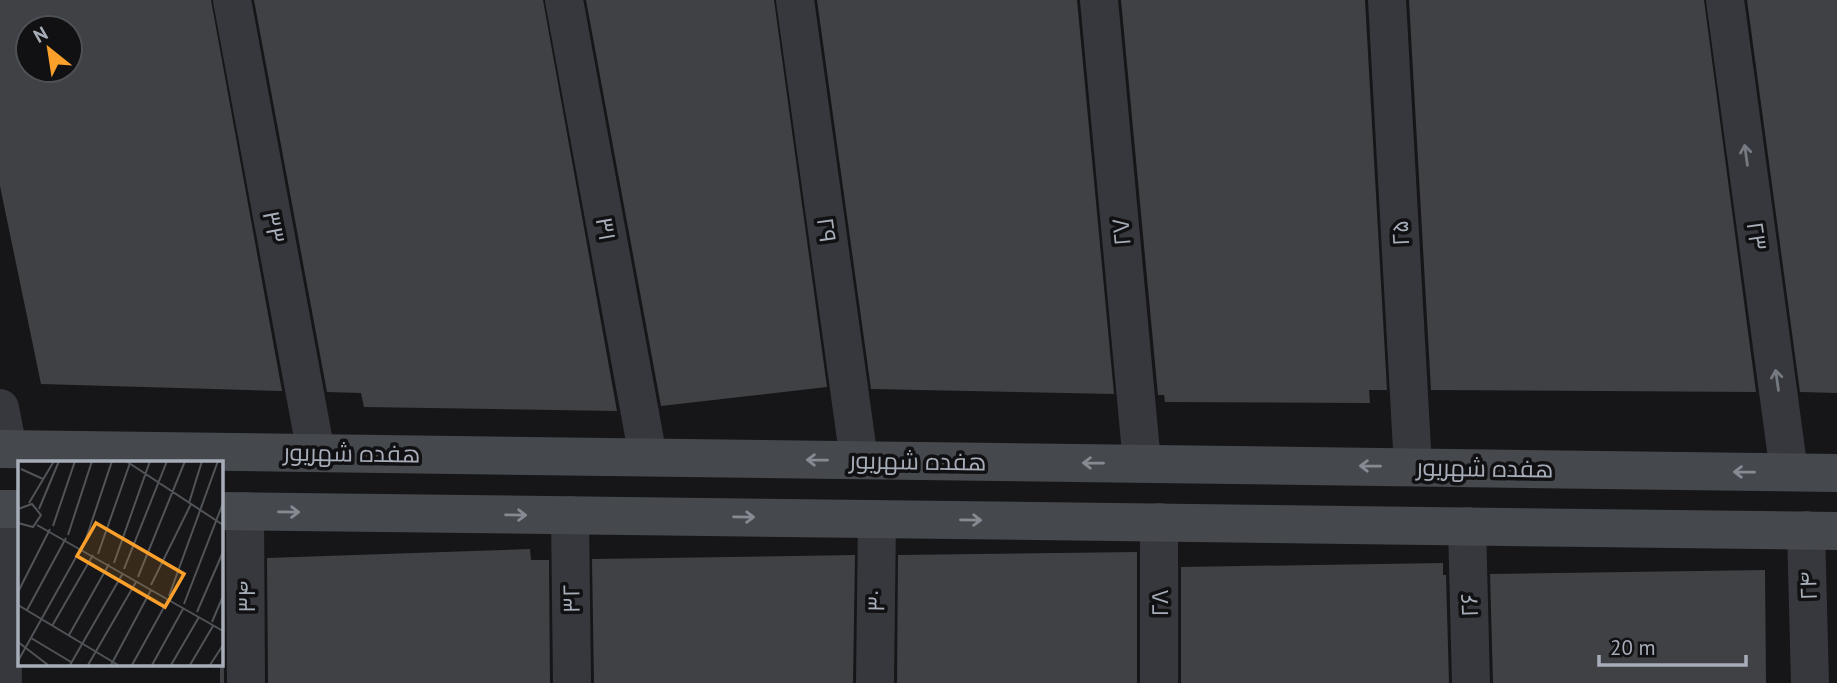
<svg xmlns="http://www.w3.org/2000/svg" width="1837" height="683" viewBox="0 0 1837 683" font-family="'PT Sans',Cairo,sans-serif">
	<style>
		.building { fill: #404145; fill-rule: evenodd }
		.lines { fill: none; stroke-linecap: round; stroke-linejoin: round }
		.street { stroke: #37383d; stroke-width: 38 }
		.secondary { stroke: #45484d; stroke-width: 38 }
		.oneway { stroke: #757981 }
		.oneway2 { stroke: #858a93 }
		.labels { text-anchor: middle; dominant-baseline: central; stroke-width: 7; stroke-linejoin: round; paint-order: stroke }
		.street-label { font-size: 24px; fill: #a7aeb9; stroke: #111113 }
		.inset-road { fill: none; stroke: #505358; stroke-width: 2 }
		.view { fill: #fba02b; fill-opacity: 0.15; stroke: #fba02b; stroke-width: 3.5 }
		.inset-edge { fill: none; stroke: #a7aeb9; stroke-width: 3.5 }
	</style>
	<rect width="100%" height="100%" fill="#161618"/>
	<path class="building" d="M0 0H211L282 391 41 384 0 186ZM28 28H70V70H28Z
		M254 0H543L617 411 364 407 361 393 327 392Z
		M586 0H774L827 387 661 406Z
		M817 0H1077L1114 394 871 389Z
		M1121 0H1365L1387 390H1369L1370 403 1165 402 1164 395H1158Z
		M1409 0H1704L1756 392 1431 390Z
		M1747 0H1837V393L1800 392Z
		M530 549 531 560H549L550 683H268L267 558Z
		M1137 552V683H897L898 555Z
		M855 555 853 683H594L592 559Z
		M220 560H223L224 683H220Z
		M1443 563V575H1446L1449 683H1181V567Z
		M1765 570 1766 683H1493L1490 574Z"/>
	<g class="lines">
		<path class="street" d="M232 0 316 453
			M564 0 648 457
			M795 0 859 460
			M1099 0 1142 463
			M1387 0 1413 467
			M1725 0 1789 472
			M0 408 8 449
			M2 509 3 683
			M245 511 246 683
			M570 515 572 683
			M1159 522V683
			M1467 526 1471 683
			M1806 530 1810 683
			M875 683 877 519"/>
		<path class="secondary" d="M0 449 1837 473
			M0 509H19
			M220 511 1837 531"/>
	</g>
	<defs><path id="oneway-shaft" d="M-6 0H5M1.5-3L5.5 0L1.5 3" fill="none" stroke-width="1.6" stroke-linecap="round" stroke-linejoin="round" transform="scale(1.75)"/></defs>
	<g class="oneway">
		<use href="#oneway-shaft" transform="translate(1746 155) rotate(-98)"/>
		<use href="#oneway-shaft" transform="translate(1777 380) rotate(-98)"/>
	</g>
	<g class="oneway2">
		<use href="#oneway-shaft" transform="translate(817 460) rotate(-179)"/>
		<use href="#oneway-shaft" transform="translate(1093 463) rotate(-179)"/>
		<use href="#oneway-shaft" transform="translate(1370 466) rotate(-179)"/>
		<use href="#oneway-shaft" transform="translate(1744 472) rotate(-179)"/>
		<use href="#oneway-shaft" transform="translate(289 512) rotate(1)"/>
		<use href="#oneway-shaft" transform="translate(516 515) rotate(1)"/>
		<use href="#oneway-shaft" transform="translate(744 517) rotate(1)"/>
		<use href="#oneway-shaft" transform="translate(971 520) rotate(1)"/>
	</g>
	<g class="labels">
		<g class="street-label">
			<text transform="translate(274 227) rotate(79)">۳۳</text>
			<text transform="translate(606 229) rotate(80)">۳۱</text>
			<text transform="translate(827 230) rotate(82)">۲۹</text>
			<text transform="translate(1121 232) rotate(-95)">۲۷</text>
			<text transform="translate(1400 233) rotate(-93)">۲۵</text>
			<text transform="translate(1757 236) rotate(82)">۲۳</text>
			<text transform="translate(352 453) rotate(1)">هفده شهریور</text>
			<text transform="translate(918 461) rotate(1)">هفده شهریور</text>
			<text transform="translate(1485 468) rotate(1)">هفده شهریور</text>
			<text transform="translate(1808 586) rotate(-92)">۲۴</text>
			<text transform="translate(246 597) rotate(-90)">۳۴</text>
			<text transform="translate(571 599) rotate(-91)">۳۲</text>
			<text transform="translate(876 601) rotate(-89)">۳۰</text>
			<text transform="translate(1159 603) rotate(-90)">۲۸</text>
			<text transform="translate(1469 605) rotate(-92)">۲۶</text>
		</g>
	</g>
	<g transform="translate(18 461)">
		<rect width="205" height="205" fill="#161618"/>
		<path class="inset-road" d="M108 0 205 64M3 8 25 18M11 42 36 0M171 42 184 0M0 48 14 43 23 54 15 66 0 62M21 48 41 0M19 64 205 170M35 65 57 0M50 74 74 0M66 84 94 0M80 93 112 2M96 102 132 0M106 108 149 0M120 116 167 0M133 124 173 43M0 131 32 68M151 135 200 0M166 143 205 42M0 144 100 204M9 149 48 77M179 151 205 91M194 161 205 135M34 165 75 94M51 174 91 103M13 177 53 201M0 181 30 204M0 200 62 89M52 204 105 112M70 204 118 121M93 204 133 129M114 204 150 139M134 204 165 148M153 204 181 156M172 204 195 165M192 204 205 184"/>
		<path class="view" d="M78 62 166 113 147 146 59 95Z"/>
		<rect width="205" height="205" class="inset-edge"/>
	</g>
	<g transform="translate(49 49) rotate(330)"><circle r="33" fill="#111113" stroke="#4d5055" stroke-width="2"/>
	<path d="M0-5L12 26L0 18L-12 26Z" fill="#fba02b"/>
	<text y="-10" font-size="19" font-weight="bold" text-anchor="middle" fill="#a7aeb9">N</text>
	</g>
	<path d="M1599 655v10h147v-10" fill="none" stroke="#a7aeb9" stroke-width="3.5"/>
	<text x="1610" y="655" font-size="21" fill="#a7aeb9" stroke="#111113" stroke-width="5" paint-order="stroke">20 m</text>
</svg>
